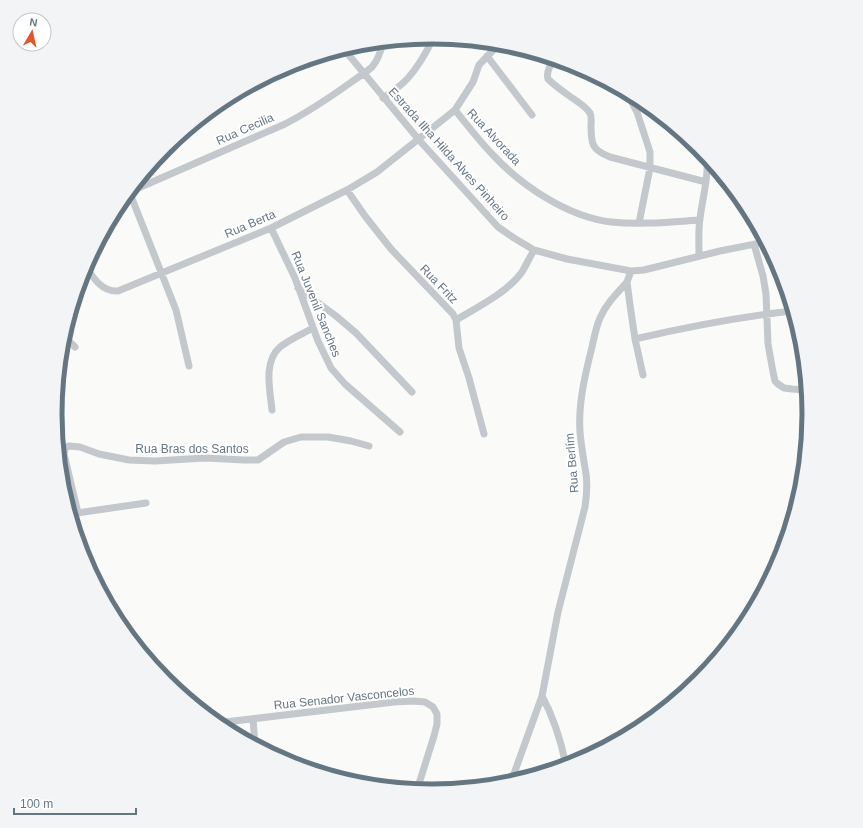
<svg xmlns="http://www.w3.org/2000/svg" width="863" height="828" viewBox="0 0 863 828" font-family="Arial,sans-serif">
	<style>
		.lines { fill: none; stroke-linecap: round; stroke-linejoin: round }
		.minor { stroke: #c3c8cc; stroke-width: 7 }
		.labels { text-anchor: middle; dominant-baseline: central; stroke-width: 4; stroke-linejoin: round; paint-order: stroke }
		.street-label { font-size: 12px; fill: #657683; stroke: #fff }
		.rim { fill: none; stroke: #657683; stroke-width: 5 }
	</style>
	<rect width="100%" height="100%" fill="#fafaf8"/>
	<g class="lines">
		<path class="minor" d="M342 49 348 54 419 140 498 227 514 238 534 250 567 259 631 271 644 270 720 251 765 242
			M487 56 532 115
			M555 59C550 65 546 72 548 79 554 85 561 90 568 95 575 100 586 106 590 113 592 117 591 121 591 126 591 144 592 150 610 157L706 182
			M627 93 637 112 650 152V168L639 223
			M383 98C392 92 401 86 408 78 419 66 427 51 434 37
			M455 110C468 126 480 142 494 156 523 187 569 217 611 222 641 225 670 222 699 220
			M347 190 365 216 391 249 453 314 456 320 459 348 469 378 484 434
			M129 191 176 310 189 366
			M127 193 285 124C308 112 329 98 350 83 357 78 365 73 372 67 378 60 381 51 383 42
			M271 228 295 278 318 341 331 368 345 384 400 432
			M754 244 763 276 766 294 768 344 773 372 775 381 778 384 784 388 792 389 806 390
			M699 256C699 244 698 231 700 219 702 199 709 178 707 158
			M85 265C93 278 102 292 118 291L271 228 347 190 377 172 455 110 473 82 479 65 499 44
			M631 271 627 282 630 305 635 339 643 375
			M298 288 336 316 356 333 412 392
			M456 320C476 308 508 292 522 272 526 265 530 257 534 250
			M63 335 75 347
			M635 339C687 327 739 317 792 311
			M272 410C270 390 263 362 280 347 290 339 302 334 313 328
			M78 513 64 454 65 448 69 446 80 447 99 454 129 460 155 461 205 458 244 460H258L284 442 301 437H328L351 441 369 446
			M70 514 146 503
			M542 696C554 718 561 741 566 765
			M253 719 255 745
			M217 723 394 702 413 701 425 702 433 707 437 714V724L434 736 417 790
			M511 782 542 696 558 612 585 507C587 494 588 481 585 468 583 456 581 444 580 432 578 404 585 375 592 347 594 338 596 327 600 318 606 304 617 293 627 282"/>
	</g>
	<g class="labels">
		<g class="street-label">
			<text transform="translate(245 129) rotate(-24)">Rua Cecilia</text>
			<text transform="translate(494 137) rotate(47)">Rua Alvorada</text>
			<text transform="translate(449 154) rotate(48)">Estrada Ilha Hilda Alves Pinheiro</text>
			<text transform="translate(250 224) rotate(-23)">Rua Berta</text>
			<text transform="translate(439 284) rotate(46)">Rua Fritz</text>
			<text transform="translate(316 304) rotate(68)">Rua Juvenil Sanches</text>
			<text x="192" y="449">Rua Bras dos Santos</text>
			<text transform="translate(572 463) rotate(-95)">Rua Berlím</text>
			<text transform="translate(344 698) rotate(-6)">Rua Senador Vasconcelos</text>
		</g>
	</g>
	<path d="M0 0H863V828H0ZM62 414a370 370 0 1 1 740 0a370 370 0 1 1-740 0Z" fill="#f3f4f5" fill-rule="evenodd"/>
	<path class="rim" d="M62 414a370 370 0 1 1 740 0a370 370 0 1 1-740 0Z"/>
	<g transform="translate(32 32) rotate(9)"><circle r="19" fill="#ffffff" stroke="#c1c8cd"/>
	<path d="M0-3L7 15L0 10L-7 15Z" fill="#e4572e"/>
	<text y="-6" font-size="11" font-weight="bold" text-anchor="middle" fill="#657683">N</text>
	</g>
	<path d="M14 808v6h122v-6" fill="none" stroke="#657683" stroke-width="2"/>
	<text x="20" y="808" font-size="12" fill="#657683" stroke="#ffffff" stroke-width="3" paint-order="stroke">100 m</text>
</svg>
